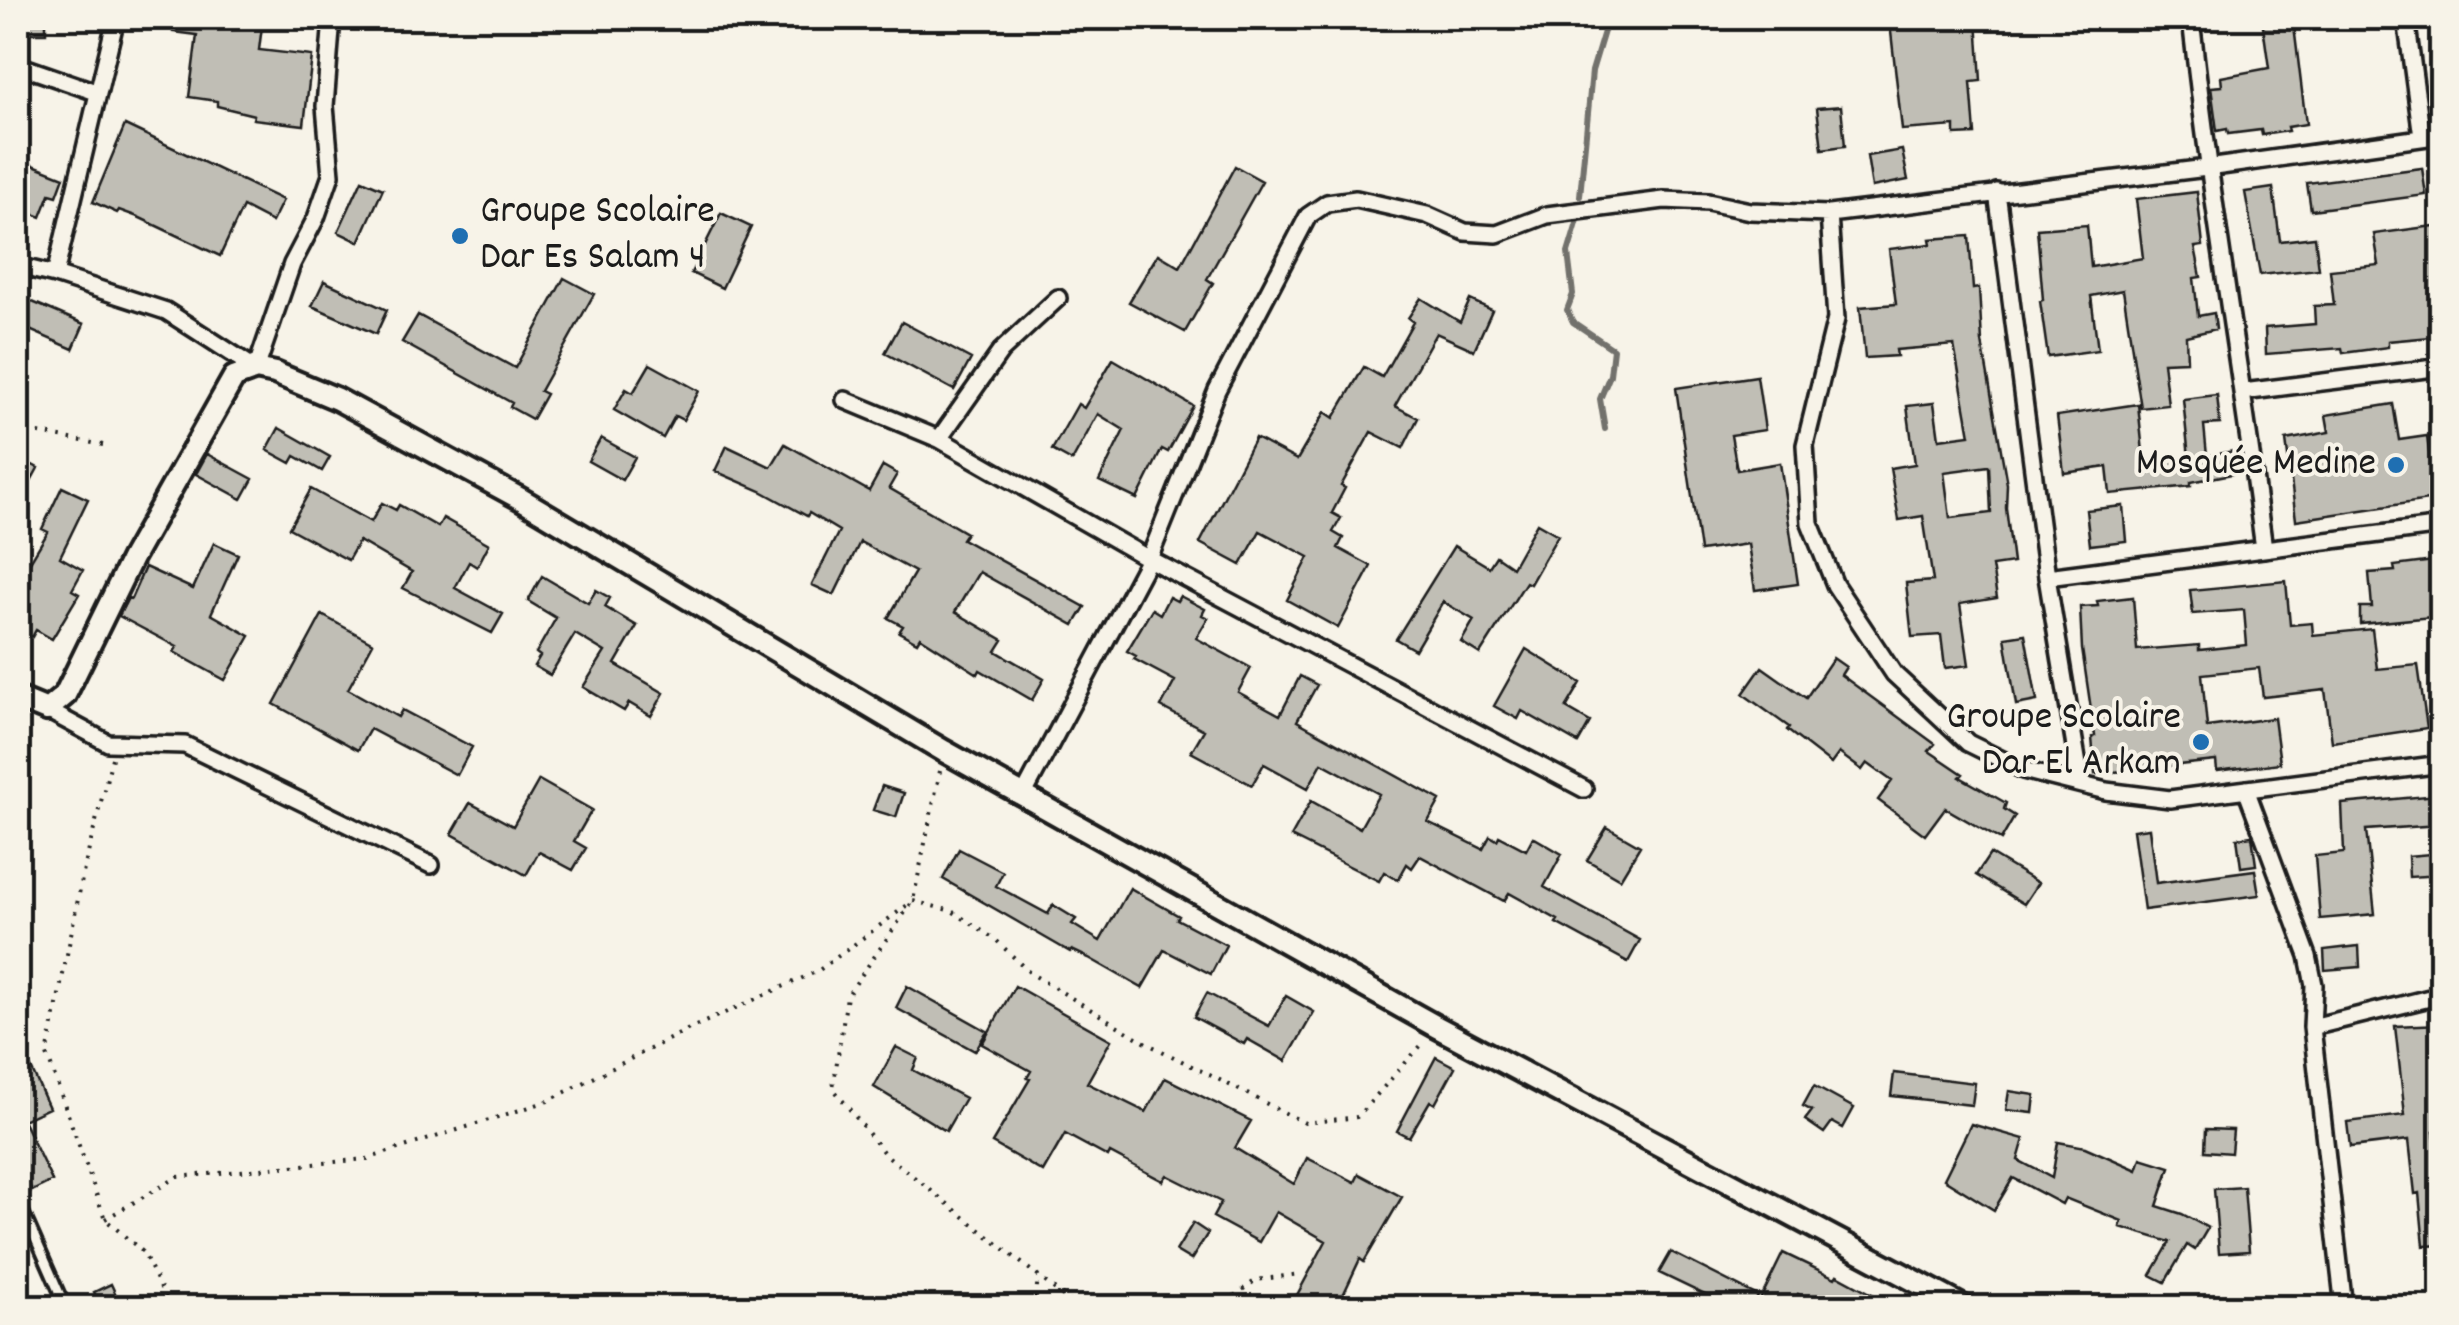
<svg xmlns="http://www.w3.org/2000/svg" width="2459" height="1325" viewBox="0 0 2459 1325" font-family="Dekko,sans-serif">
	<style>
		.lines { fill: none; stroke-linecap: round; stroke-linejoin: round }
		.stream { stroke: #72716c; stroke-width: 6 }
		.building { fill: #c0beb5; stroke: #1c1c1c; stroke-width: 2.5; fill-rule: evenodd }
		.lane-casing { stroke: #1c1c1c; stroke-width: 15 }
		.street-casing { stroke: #1c1c1c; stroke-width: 22 }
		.secondary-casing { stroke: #1c1c1c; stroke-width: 28 }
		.path { stroke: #1c1c1c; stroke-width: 4; stroke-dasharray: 2.5 8; stroke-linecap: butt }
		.lane { stroke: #f7f3e8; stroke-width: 8 }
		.street { stroke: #f7f3e8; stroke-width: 15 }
		.secondary { stroke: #f7f3e8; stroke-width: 20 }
		.poi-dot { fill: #1f6fb2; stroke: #f7f3e8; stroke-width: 4 }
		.labels { text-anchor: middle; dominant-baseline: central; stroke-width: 8; stroke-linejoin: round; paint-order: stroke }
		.poi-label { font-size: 40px; fill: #1c1c1c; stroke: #f7f3e8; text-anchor: end }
	</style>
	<rect width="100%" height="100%" fill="#f7f3e8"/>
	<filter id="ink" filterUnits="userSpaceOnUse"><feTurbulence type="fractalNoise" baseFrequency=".01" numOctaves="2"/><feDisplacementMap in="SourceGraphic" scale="20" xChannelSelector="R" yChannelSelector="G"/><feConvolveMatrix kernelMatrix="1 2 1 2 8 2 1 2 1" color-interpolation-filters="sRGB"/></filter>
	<g filter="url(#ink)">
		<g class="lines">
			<path class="stream" d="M1580 196 1592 71 1608 18
				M1578 220 1568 253 1573 294 1567 310 1573 322 1613 349 1610 375 1600 399 1605 429"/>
		</g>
		<path class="building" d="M22 18H46V33H21Z
			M174 18H263L259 50 312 56 304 125 253 119 254 115 217 106V101L189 97 197 35 173 32Z
			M1928 18H1943V22L1977 20 1981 81 1971 82 1975 134 1955 135V126L1902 130 1890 23 1928 20Z
			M2293 18 2306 124 2287 127 2288 131 2262 135 2261 130 2228 134 2227 129 2217 131 2211 87 2222 86 2221 77 2269 68 2262 19Z
			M1841 106 1845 146 1822 149 1817 108Z
			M125 125 283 200 272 222 243 207 220 256 138 217 119 210 117 213 93 202Z
			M1902 150 1908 180 1872 187 1867 156Z
			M18 159 64 177 57 196 50 194 41 217 18 208Z
			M1235 166 1262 181 1207 279 1213 283 1185 332 1129 302 1158 254 1180 267Z
			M2422 168 2426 195 2311 210 2307 183Z
			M362 180 383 189 359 242 338 232Z
			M2273 188 2280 241 2315 237 2319 269 2260 275 2245 192Z
			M2197 192 2203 246 2195 247 2201 277 2194 278 2198 316 2214 313 2216 329 2186 336 2187 361 2163 362 2168 405 2141 408 2123 290 2091 296 2098 350 2048 357 2040 301 2043 300 2037 229 2087 225 2091 267 2143 258 2136 199Z
			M721 213 751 227 722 288 691 273Z
			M2442 225V336L2388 341V347L2343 353 2342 348 2266 354 2265 328 2315 324 2314 306 2334 305 2330 270 2379 265 2374 234Z
			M1969 236 1973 289 1979 288 1982 342 2007 484 2006 508 2013 563 1992 566 1997 598 1960 604 1969 665 1945 668 1941 635 1912 637 1906 583 1933 581 1923 516 1899 520 1890 468 1915 464 1907 406 1934 403 1939 439 1970 435 1954 345 1896 350 1897 356 1865 358 1860 307 1896 304 1889 249 1931 244 1930 239ZM1989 466 1991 513 1950 518 1944 472Z
			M564 278 594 294 540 391 546 394 532 419 510 407 512 403 402 342 418 315 515 368Z
			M324 281 387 310 376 334 312 306Z
			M23 298 84 324 73 349 18 325V312Z
			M1421 298 1460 322 1470 300 1492 310 1474 350 1436 333 1395 406 1418 418 1403 448 1371 432 1341 486 1345 488 1332 513 1341 518 1333 532 1343 538 1338 548 1371 566 1338 628 1287 600 1309 557 1260 531 1241 565 1200 543 1255 438 1297 460 1325 412 1334 418 1364 367 1382 377 1413 322 1408 318Z
			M902 322 971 359 954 390 885 353Z
			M1113 359 1193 406 1168 452 1162 449 1137 499 1099 481 1124 430 1098 414 1072 461 1052 450 1078 404 1084 408Z
			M650 364 699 391 683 420 675 416 663 438 614 410 626 389 633 393Z
			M1757 376 1765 430 1731 435 1737 470 1780 463 1798 584 1755 590 1748 544 1700 551 1676 388Z
			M2217 395 2220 424 2204 425 2207 456 2239 450 2242 472 2191 482V486L2110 494 2107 467 2064 473 2057 416 2138 404 2144 462 2189 458 2183 399Z
			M2393 404 2399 440 2427 436 2435 499 2296 520 2286 440 2329 432 2326 415Z
			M279 428 330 457 322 471 295 456 291 463 267 450Z
			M601 438 635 457 622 480 588 461Z
			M785 444 869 491 883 466 897 474 889 488 966 533 962 539 1085 607 1074 625 979 572 955 612 1003 640 996 651 1044 679 1032 700 980 670 978 674 920 637 917 642 899 632 903 626 888 618 915 572 860 542 834 595 812 585 839 531 809 513 807 516 761 491 715 471 727 446 771 467Z
			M207 454 253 479 242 499 196 474Z
			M18 457 38 468 18 505Z
			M62 487 88 499 60 557 83 570 72 590 79 594 52 639 36 630 32 637 18 629V596L25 583 19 580 48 532 42 529Z
			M311 489 371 522 382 503 396 510 399 505 438 527 443 518 489 544 477 567 469 562 455 588 503 614 492 633 403 588 412 572 359 541 348 560 289 528Z
			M2123 506 2126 541 2090 545 2086 510Z
			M1537 523 1558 535 1530 584 1526 582 1480 654 1461 642 1474 620 1443 602 1415 650 1396 639 1454 546 1489 567 1496 556 1512 567Z
			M214 543 238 554 211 614 250 636 225 680 174 652 177 647 119 616 128 598 131 599 145 567 193 589Z
			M2442 560V616L2360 624V607H2372L2369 573 2395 571 2394 566Z
			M542 576 588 603 596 590 610 598 605 607 637 626 615 664 664 693 651 716 629 703 624 711 583 687 605 652 575 634 550 675 534 666 540 656 536 653 556 618 528 601Z
			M2286 581 2290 625 2312 623 2313 635 2372 629 2377 669 2418 665 2427 728 2332 742 2325 690 2263 697 2259 668 2202 674 2207 727 2274 718 2280 763 2217 771 2216 761 2095 774 2092 737 2095 736 2082 649 2080 607 2098 606 2097 601 2133 597 2137 650 2199 645V650L2247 645 2244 610 2193 614 2190 590Z
			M1180 596 1205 609 1202 615 1208 618 1196 638 1251 668 1238 692 1280 715 1300 676 1317 685 1297 721 1440 800 1428 822 1483 849 1490 836 1497 840 1499 836 1526 850 1533 837 1562 854 1544 887 1640 940 1628 962 1556 923 1558 920 1509 893 1504 901 1420 856 1412 868 1407 864 1398 880 1384 872 1379 881 1291 837 1311 801 1360 828 1379 794 1322 763 1308 788 1264 764 1252 785 1191 752 1204 730 1161 707 1175 681 1134 659 1136 656 1127 651 1152 609 1160 614 1169 597 1177 601Z
			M322 615 373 643 348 689 398 717 402 710 472 747 457 775 370 729 358 750 274 704Z
			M2025 634 2037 701 2016 705 2005 637Z
			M1526 649 1581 683 1566 708 1590 722 1578 743 1522 711 1518 719 1494 706Z
			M1833 658 1846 667 1841 675 1935 744 1929 751 1963 774 1960 777 2006 803 2004 809 2015 816 2001 840 1945 808 1925 835 1878 800 1892 781 1867 763 1862 770 1839 753 1831 764 1787 730 1789 727 1743 694 1762 667 1806 698Z
			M539 780 592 810 574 841 586 848 573 870 539 852 526 875 452 834 470 803 513 826Z
			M882 786 904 793 896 817 873 810Z
			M2437 795 2439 825 2366 830 2375 914 2320 919 2315 856 2344 853 2342 804Z
			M1607 827 1640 846 1620 879 1587 860Z
			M2149 828 2156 883 2255 870 2259 895 2144 910 2133 830Z
			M2252 836 2256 865 2241 867 2237 838Z
			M959 849 1003 872 996 886 1048 914 1053 905 1076 919 1072 924 1100 941 1130 888 1179 916 1177 919 1226 945 1211 974 1164 950 1142 988 1089 958 1072 950 1070 952 943 879Z
			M2442 853V875L2409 877 2408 856Z
			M1990 854 2038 883 2024 904 1976 875Z
			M2359 946 2360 967 2325 970 2324 950Z
			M907 986 987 1031 975 1051 896 1008Z
			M1015 986 1111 1040 1087 1083 1146 1112 1165 1078 1251 1121 1235 1148 1294 1184 1307 1158 1355 1182 1359 1174 1402 1197 1364 1262 1360 1259 1337 1308H1290L1326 1241 1276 1212 1259 1242 1213 1217 1221 1202 1167 1175 1163 1181 1110 1153 1108 1157 1065 1134 1043 1172 992 1143 1030 1079 1027 1078 1031 1071 982 1044Z
			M1207 993 1269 1026 1286 996 1314 1012 1286 1061 1247 1039 1244 1044 1194 1017Z
			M2442 1024V1131H2434L2442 1195V1245L2424 1246 2419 1193 2415 1194 2409 1140 2350 1147 2347 1122 2405 1115 2395 1026Z
			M18 1039 49 1108 23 1120 52 1181 32 1191 18 1161Z
			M896 1047 918 1058 913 1070 965 1098 946 1131 874 1087Z
			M1436 1057 1455 1067 1435 1104 1430 1101 1409 1137 1397 1131Z
			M1894 1073 1975 1083 1972 1105 1891 1096Z
			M1814 1086 1854 1108 1843 1128 1832 1122 1824 1133 1805 1120 1812 1111 1803 1106Z
			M2009 1091 2035 1095 2033 1113 2006 1110Z
			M1971 1124 2024 1139 2018 1160 2052 1178 2058 1142 2085 1147 2137 1170 2141 1158 2170 1167 2157 1206 2182 1214 2208 1228 2195 1250 2187 1245 2165 1282 2151 1275 2170 1242 2120 1227 2122 1221 2065 1198 2062 1204 2013 1178 1994 1210 1944 1179Z
			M2206 1129 2233 1130 2231 1153 2205 1151Z
			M2244 1187 2249 1251 2219 1253 2214 1189Z
			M1193 1223 1208 1233 1191 1260 1176 1251Z
			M1671 1252 1758 1296 1752 1308H1732L1659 1273Z
			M1783 1253 1835 1278 1837 1275 1898 1308H1826L1798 1294 1791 1308H1780L1761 1298Z
			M111 1284 122 1308H102L94 1292Z"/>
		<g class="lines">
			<defs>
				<path id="lane" d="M18 1199 66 1308"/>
				<path id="street" d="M2191 18C2210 196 2241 372 2264 549
					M2406 18 2422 137
					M18 65 96 92
					M1997 192 2047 577 2081 783
					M1829 214 1836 319 1805 445 1810 523 1835 585 1894 674 1968 743 2023 770 2106 791 2170 799 2442 764
					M18 266 55 275 166 311 256 369 292 264 316 218 331 175 325 106 332 18
					M55 275 116 18
					M2243 392 2442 367
					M845 400 939 439 1149 559 1584 789
					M939 439 1001 351 1058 298
					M2047 577 2442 526
					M47 710 108 743 185 745 431 865
					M2246 789 2308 956 2314 985 2312 1027 2344 1308
					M1024 794 1149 559 1217 390 1308 216 1327 203 1356 199 1427 215 1465 232 1497 234 1547 215 1664 200 1708 202 1750 211 1829 214 2207 168 2442 135
					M2312 1027 2442 995"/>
				<path id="secondary" d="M18 698 47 710 65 695 132 558 234 377 256 369 275 373 337 399 521 499 944 751 1437 1027 1966 1308"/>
			</defs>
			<use href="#lane" class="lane-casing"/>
			<use href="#street" class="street-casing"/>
			<use href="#secondary" class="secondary-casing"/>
			<path class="path" d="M18 429 103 445
				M112 758 84 869 47 1055 105 1219 143 1252 171 1308
				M940 771 913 901 847 996 833 1088 884 1153 1078 1308
				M105 1219 178 1177 367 1159 548 1101 689 1029 818 971 913 901 952 911 996 940 1030 973 1148 1044 1305 1123 1357 1117 1425 1041
				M1035 1308 1038 1275
				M1217 1308 1256 1280 1300 1274"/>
			<use href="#lane" class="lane"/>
			<use href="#street" class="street"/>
			<use href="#secondary" class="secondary"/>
		</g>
	</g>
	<g class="poi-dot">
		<circle cx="460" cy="236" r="10"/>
		<circle cx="2396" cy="465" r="10"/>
		<circle cx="2201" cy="742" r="10"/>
	</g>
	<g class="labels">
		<g class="poi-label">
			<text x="480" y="213" text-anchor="start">Groupe Scolaire<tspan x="480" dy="46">Dar Es Salam 4</tspan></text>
			<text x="2376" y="465">Mosquée Medine</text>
			<text x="2181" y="719">Groupe Scolaire<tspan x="2181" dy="46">Dar El Arkam</tspan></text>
		</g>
	</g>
	<rect width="2459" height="1325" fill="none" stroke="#f7f3e8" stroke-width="60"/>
	<rect x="30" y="30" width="2399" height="1265" fill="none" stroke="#1c1c1c" stroke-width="4" filter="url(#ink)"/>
</svg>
